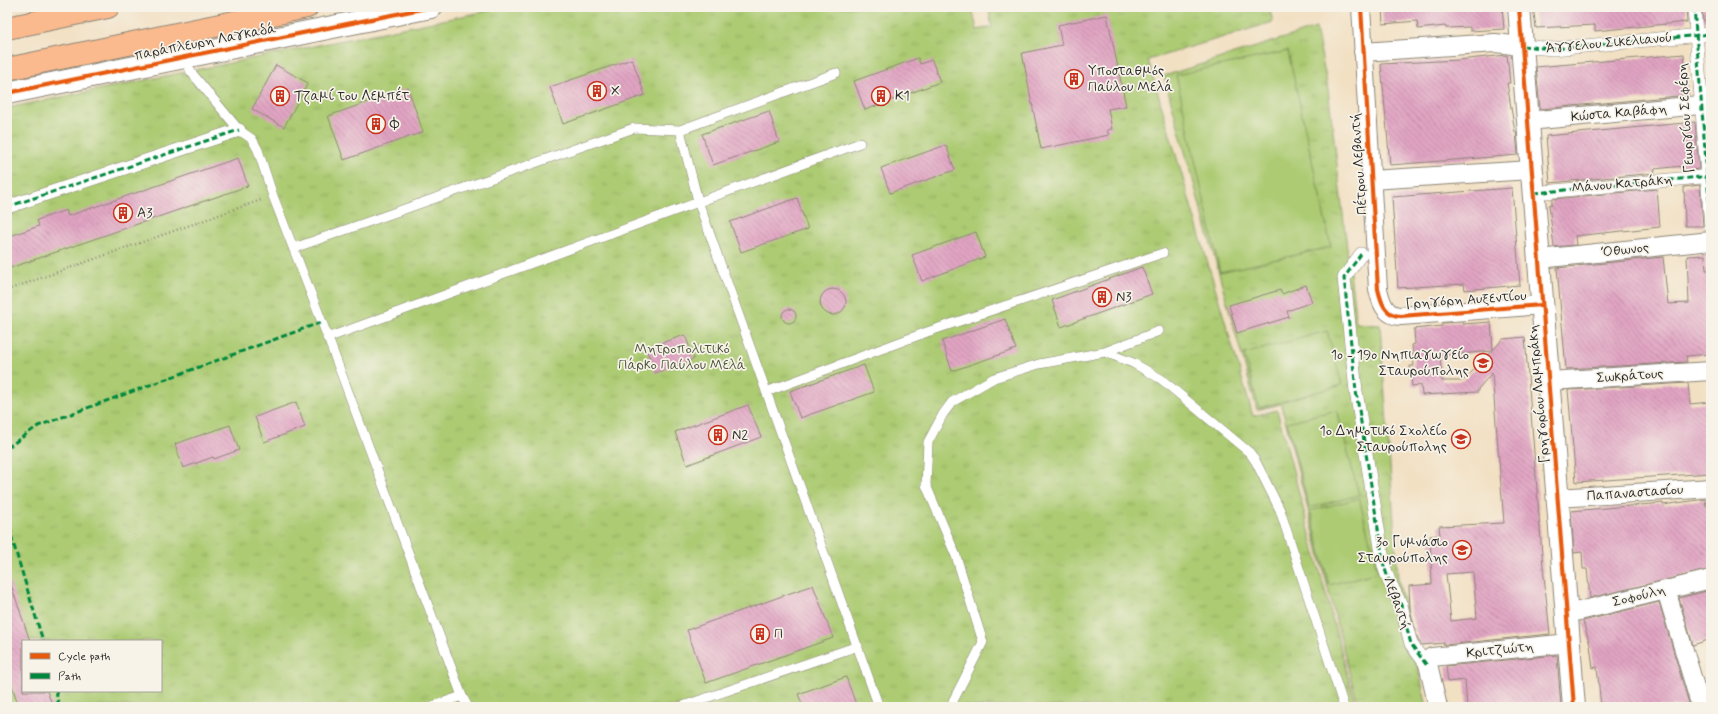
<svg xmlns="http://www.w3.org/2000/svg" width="1718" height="714" viewBox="0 0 1718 714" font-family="Mynerve,sans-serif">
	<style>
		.park { fill: url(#park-tufts); stroke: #6c7b4e; fill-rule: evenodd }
		.garden { fill: #accb72; stroke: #6c7b4e }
		.building { fill: url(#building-back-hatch); fill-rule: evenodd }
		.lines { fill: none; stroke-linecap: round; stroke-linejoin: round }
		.service-casing { stroke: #8e8677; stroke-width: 10 }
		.pedestrian-casing { stroke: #8e8677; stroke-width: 14 }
		.minor-casing { stroke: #8e8677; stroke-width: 20 }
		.tertiary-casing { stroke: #8e8677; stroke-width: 24 }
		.trunk-casing { stroke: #8e8677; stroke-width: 24 }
		.path { stroke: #8e8677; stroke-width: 2.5; stroke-dasharray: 1 3; stroke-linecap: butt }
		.service { stroke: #fff; stroke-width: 9 }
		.pedestrian { stroke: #fff; stroke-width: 13 }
		.minor { stroke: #fff; stroke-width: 18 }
		.tertiary { stroke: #fff; stroke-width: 22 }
		.trunk { stroke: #fbba8d; stroke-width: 22 }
		.quiet { stroke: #00873e; stroke-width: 3; stroke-dasharray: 6 3; stroke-linecap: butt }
		.cycleway-casing { stroke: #f7f3e8; stroke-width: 6 }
		.cycleway { stroke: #e8590c; stroke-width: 4 }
		.labels { text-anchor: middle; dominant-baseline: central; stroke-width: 3.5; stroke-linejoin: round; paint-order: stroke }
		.street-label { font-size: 14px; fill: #2b2b2b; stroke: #f7f3e8 }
		.poi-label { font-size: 14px; fill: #2b2b2b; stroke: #f7f3e8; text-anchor: start }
		.park-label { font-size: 14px; fill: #4b533d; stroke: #f7f3e8 }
	</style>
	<defs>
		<pattern id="park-tufts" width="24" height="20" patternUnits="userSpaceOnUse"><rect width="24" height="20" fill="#accb72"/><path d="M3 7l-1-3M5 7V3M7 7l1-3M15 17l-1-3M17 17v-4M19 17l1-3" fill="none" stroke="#94ae63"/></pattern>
		<pattern id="building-back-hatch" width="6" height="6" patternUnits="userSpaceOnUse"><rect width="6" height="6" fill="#e1a4c3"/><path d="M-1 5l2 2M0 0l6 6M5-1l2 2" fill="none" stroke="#b7869f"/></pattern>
	</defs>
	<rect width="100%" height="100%" fill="#f7f3e8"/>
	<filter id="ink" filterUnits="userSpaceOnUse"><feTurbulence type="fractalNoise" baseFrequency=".025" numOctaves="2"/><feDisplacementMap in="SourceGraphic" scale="8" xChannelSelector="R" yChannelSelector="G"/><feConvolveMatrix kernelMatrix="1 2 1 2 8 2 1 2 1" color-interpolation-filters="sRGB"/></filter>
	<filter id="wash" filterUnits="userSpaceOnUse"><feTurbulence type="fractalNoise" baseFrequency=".012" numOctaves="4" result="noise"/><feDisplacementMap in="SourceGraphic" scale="16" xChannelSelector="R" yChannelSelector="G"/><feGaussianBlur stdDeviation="0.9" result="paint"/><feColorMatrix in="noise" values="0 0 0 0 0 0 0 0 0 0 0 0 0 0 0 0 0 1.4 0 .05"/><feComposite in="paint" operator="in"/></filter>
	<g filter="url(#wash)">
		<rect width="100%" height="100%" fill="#f2e0c3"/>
		<path class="park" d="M507 7H972L977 30 992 27 989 12 1012 7H1269L1273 22 1148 60 1253 416 1277 410 1356 707H7V108ZM23 641H161V691H23Z
			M1316 28 1328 89 1356 323 1380 325 1398 579 1427 707H1358L1281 404 1257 410 1164 76Z"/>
		<path class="garden" d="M1288 51 1331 247 1220 272 1176 75Z
			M1327 331 1342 385 1259 408 1244 354Z
			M1337 410 1359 495 1309 508 1287 422Z
			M1359 498 1378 572 1329 585 1310 511Z"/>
		<g id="blocks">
			<path class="building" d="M1382 7H1502L1504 29 1470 31V27L1446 28 1445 26 1418 29 1417 21 1383 24Z
				M1533 7H1686L1687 22 1595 31V25L1536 28Z
				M1702 7H1711V20L1703 21Z
				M1107 15 1126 106 1108 109 1112 129 1107 130 1109 135 1041 149 1022 53 1062 45 1058 25Z
				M1684 54 1688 95 1540 109 1536 67Z
				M1507 55 1510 83H1507L1515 132H1516L1518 155 1390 165 1381 64 1458 60Z
				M918 58 920 64 932 60 940 82 865 110 854 81Z
				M632 59 645 95 563 124 550 87Z
				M276 65 308 83 284 127 252 109Z
				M408 88 423 132 344 160 328 116Z
				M769 111 779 142 713 165 702 134Z
				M1695 122 1699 169 1683 171V166L1654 169 1655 173 1550 183 1546 136Z
				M946 145 955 170 890 193 881 168Z
				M238 158 248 186 7 269V237L39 226 37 220 66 210 68 216Z
				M1700 185 1703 226H1685L1684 187Z
				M1512 188 1520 285 1465 290 1464 284 1398 288 1392 197Z
				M1657 189 1660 227 1575 236 1576 245 1554 247 1549 205 1552 204V199Z
				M797 198 808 229 741 252 730 222Z
				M976 232 985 257 922 281 912 255Z
				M1705 255 1706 270H1710L1711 286V354L1686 356 1687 362 1566 369 1557 268 1663 257 1668 304 1689 303 1687 256Z
				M1142 267 1152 294 1061 327 1052 300Z
				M1306 285 1312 302 1287 311 1289 317 1237 333 1229 305 1280 290 1282 294Z
				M820 302a13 13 0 1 1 26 0a13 13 0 1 1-26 0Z
				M782 316a7 7 0 1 1 14 0a7 7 0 1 1-14 0Z
				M1005 319 1016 349 952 371 942 341Z
				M1463 322V324L1491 322 1493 350 1503 339 1525 337 1543 567 1550 634 1444 645V643L1422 645 1418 640 1410 610 1409 586 1432 584 1430 536 1440 535 1439 526 1504 523 1492 373 1478 389V392L1422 395 1421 385 1412 386 1410 366H1414L1412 345 1415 344 1414 329 1442 326V323ZM1492 351 1463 381H1442L1440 356ZM1473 572 1477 618 1451 621 1446 574Z
				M685 335 694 359 655 373 646 348Z
				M864 365 874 392 800 418 790 391Z
				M1688 383 1690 404 1711 402V473L1576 482 1568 390Z
				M296 402 305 427 264 442 255 417Z
				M748 405 761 437 687 465 675 432Z
				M230 425 239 450 214 459 213 457 183 468 175 444Z
				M1705 499 1706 506 1711 505V528L1708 529 1711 548V569L1590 598 1587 569H1583L1582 552 1574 553 1571 511 1663 503V505Z
				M7 579H9L30 641H23V691H47L53 707H19L7 671Z
				M813 585 833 638 706 683 687 630Z
				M1711 590V639L1693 645 1679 598Z
				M1659 602 1690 707H1601L1597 667 1593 668 1590 645 1583 621Z
				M1557 655 1561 707H1467L1465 680 1448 682 1446 666Z
				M846 677 857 707H803L798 694Z"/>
		</g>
	</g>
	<g filter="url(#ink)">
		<use href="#blocks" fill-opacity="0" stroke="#8e8677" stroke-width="1"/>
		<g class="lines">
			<defs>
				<path id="service" d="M184 57 191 72 239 130 252 139 258 150 273 196 322 322 462 696 468 707
					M680 130 698 201 879 707
					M294 248 634 128 680 130 836 73
					M327 338 860 143
					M1105 352 1133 363 1161 379 1250 453 1256 462 1280 510 1344 707
					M766 392 927 332 1163 253
					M430 707 462 696
					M680 707 858 646
					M953 707V701L983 642 956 556 926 485 928 442 943 414 952 402 994 378 1039 364 1105 352 1159 331"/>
				<path id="pedestrian" d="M1694 7 1711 227
					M1522 46 1553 49 1711 34
					M1534 193 1711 176
					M7 207 239 130
					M1361 254 1344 278 1356 391 1384 566 1389 581 1401 605 1411 644 1428 667"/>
				<path id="minor" d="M1361 7 1378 289C1381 302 1385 316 1401 316L1542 305
					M1363 52 1495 43 1522 46
					M1528 121 1711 104
					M1371 180 1532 170
					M1539 259 1711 241
					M1549 381 1711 371
					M1558 498 1711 488
					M1666 590 1701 707
					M1567 614 1711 579
					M1438 707 1428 664 1429 659 1432 657 1569 643"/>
				<path id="tertiary" d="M1519 7 1574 707
					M7 93 431 7"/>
				<path id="trunk" d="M7 28 108 7
					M7 69 307 7"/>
			</defs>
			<use href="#service" class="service-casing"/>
			<use href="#pedestrian" class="pedestrian-casing"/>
			<use href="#minor" class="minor-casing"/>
			<use href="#tertiary" class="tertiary-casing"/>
			<use href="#trunk" class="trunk-casing"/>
			<path class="path" d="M7 290 261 200"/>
			<use href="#service" class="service"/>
			<use href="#pedestrian" class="pedestrian"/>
			<use href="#minor" class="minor"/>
			<use href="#tertiary" class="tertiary"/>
			<use href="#trunk" class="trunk"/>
			<path class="quiet" d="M1694 7 1711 227
				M1522 46 1553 49 1711 34
				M1534 193 1711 176
				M7 207 239 130
				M1361 254 1344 278 1356 391 1384 566 1389 581 1401 605 1411 644 1428 667
				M7 448 38 426 322 322
				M7 510 12 539 43 641
				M56 691 59 707"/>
			<defs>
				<path id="cycleway" d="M1361 7 1378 289C1381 302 1385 316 1401 316L1542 305
					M1519 7 1574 707
					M7 93 431 7"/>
			</defs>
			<use href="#cycleway" class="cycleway-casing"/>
			<use href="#cycleway" class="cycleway"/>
		</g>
	</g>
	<defs>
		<symbol id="building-ring" viewBox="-11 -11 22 22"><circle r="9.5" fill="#f7f3e8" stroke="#c8321e" stroke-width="1.5"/><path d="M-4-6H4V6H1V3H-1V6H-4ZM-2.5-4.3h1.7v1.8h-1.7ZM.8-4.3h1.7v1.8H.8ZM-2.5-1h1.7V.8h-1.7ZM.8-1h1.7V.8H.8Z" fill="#c8321e"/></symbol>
		<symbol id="school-ring" viewBox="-11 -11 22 22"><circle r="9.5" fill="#f7f3e8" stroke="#c8321e" stroke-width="1.5"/><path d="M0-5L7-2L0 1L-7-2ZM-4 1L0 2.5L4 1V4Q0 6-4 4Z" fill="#c8321e"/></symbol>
	</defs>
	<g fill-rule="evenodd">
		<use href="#building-ring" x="1063" y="68" width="22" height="22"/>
		<use href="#building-ring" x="586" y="80" width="22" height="22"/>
		<use href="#building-ring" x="269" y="85" width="22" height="22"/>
		<use href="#building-ring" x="870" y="85" width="22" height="22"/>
		<use href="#building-ring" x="365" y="113" width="22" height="22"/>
		<use href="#building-ring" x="112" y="202" width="22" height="22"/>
		<use href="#building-ring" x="1091" y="286" width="22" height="22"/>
		<use href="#school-ring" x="1472" y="352" width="22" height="22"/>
		<use href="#building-ring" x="707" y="424" width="22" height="22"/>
		<use href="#school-ring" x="1450" y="428" width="22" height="22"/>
		<use href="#school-ring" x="1451" y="539" width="22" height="22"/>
		<use href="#building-ring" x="749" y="623" width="22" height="22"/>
	</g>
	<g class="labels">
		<g class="street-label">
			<text transform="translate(205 42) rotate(-11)">παράπλευρη Λαγκαδά</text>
			<text transform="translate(1609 43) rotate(-5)">Άγγελου Σικελιανού</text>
			<text transform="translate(1619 113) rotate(-5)">Κώστα Καβάφη</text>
			<text transform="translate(1686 118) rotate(-94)">Γεωργίου Σεφέρη</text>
			<text transform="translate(1359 164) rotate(-94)">Πέτρου Λεβαντή</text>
			<text transform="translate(1622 184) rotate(-5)">Μάνου Κατράκη</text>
			<text transform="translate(1625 250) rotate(-6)">Όθωνος</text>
			<text transform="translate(1466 300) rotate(-4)">Γρηγόρη Αυξεντίου</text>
			<text transform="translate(1630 376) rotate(-4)">Σωκράτους</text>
			<text transform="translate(1539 394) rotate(-95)">Γρηγορίου Λαμπράκη</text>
			<text transform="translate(1635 493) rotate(-4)">Παπαναστασίου</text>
			<text transform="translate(1639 596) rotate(-14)">Σοφούλη</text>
			<text transform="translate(1397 603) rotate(70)">Λεβαντή</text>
			<text transform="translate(1500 650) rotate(-6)">Κριτζιώτη</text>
		</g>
		<g class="poi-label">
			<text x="1088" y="71">Υποσταθμός<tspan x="1088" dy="16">Παύλου Μελά</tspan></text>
			<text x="611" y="91">Χ</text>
			<text x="294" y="96">Τζαμί του Λεμπέτ</text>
			<text x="895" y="96">Κ1</text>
			<text x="390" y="124">Φ</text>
			<text x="137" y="213">Α3</text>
			<text x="1116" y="297">Ν3</text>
			<text x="1469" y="355" text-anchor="end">1o - 19o Νηπιαγωγείο<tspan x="1469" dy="16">Σταυρούπολης</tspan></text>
			<text x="1447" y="431" text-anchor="end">1ο Δημοτικό Σχολείο<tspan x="1447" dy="16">Σταυρούπολης</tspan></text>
			<text x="732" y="435">Ν2</text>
			<text x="1448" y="542" text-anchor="end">3ο Γυμνάσιο<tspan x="1448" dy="16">Σταυρούπολης</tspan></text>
			<text x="774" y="634">Π</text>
		</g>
		<g class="park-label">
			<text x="682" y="349">Μητροπολιτικό<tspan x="682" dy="16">Πάρκο Παύλου Μελά</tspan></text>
		</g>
	</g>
	<rect width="1718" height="714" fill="none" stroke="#f7f3e8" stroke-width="24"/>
	<rect x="22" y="640" width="140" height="52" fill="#f7f3e8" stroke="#a5a39c"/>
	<rect x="30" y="653" width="20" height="6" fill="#e8590c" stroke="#a5a39c"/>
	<text x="58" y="660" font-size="12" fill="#2b2b2b">Cycle path</text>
	<rect x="30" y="673" width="20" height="6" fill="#00873e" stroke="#a5a39c"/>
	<text x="58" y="680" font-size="12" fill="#2b2b2b">Path</text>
</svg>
